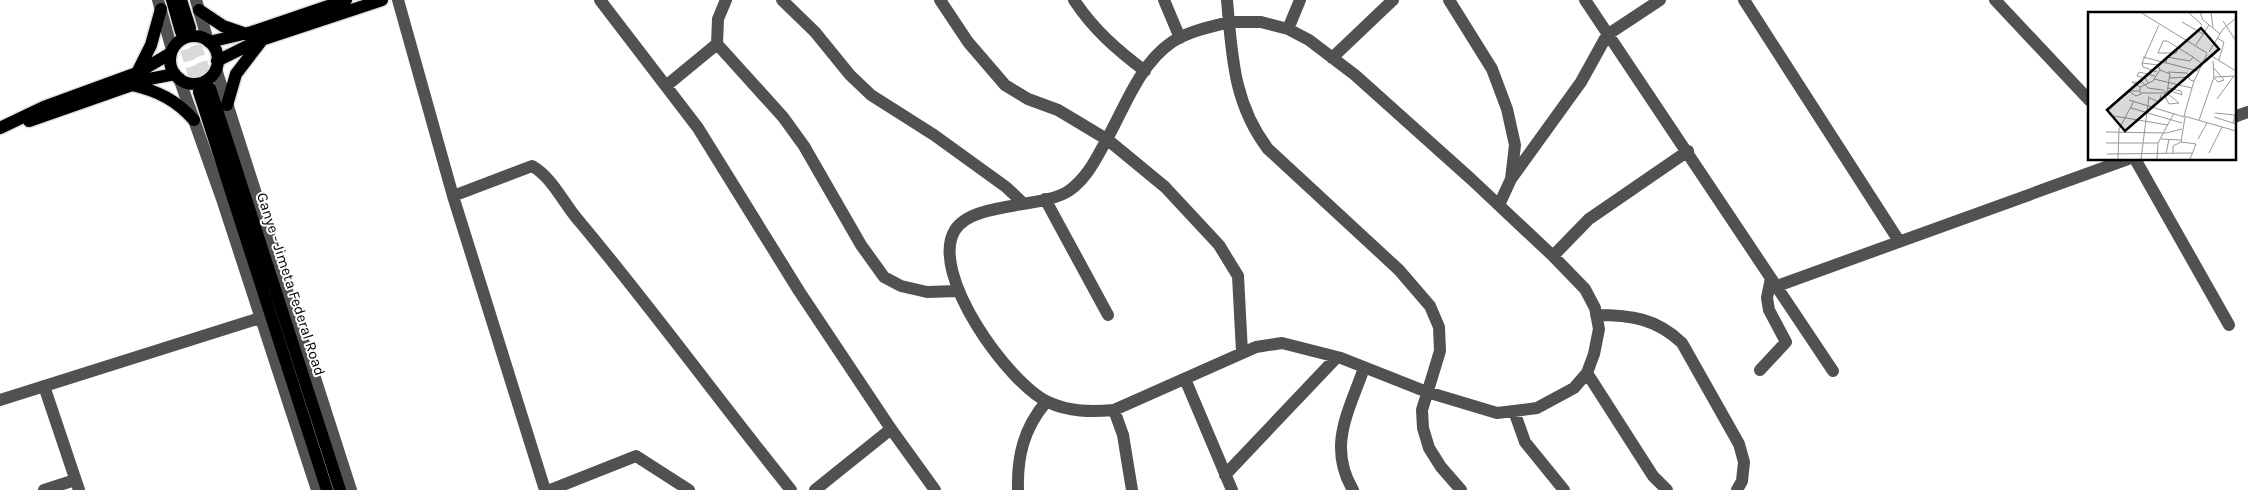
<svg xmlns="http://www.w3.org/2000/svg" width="2248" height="490" viewBox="0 0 2248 490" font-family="Karla,sans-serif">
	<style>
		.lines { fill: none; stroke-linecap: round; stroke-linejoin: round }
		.major-tunnel { stroke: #d9d9d9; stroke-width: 12; stroke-dasharray: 12 6; stroke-linecap: butt }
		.major-casing { stroke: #dbdbdb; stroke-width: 15 }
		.minor { stroke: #515151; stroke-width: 12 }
		.major { stroke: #000; stroke-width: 12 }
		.labels { text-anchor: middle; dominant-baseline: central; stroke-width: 4; stroke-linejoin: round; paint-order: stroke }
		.street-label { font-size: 15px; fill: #000; stroke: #fff }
		.inset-road { fill: none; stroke: #999; stroke-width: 1 }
		.view { fill: #000; fill-opacity: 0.15; stroke: #000; stroke-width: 2.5 }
		.inset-edge { fill: none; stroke: #000; stroke-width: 2.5 }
	</style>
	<rect width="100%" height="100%" fill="#fff"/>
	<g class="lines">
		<path class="major-tunnel" d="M190 28 210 88
			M181 32 199 92"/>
		<defs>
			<path id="major" d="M172 0 181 32
				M181 0 190 28
				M199 10 223 26 246 34
				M170 60a24 24 0 1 1 48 0a24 24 0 1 1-48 0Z
				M209 42 252 32 346 0
				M217 61 255 42 382 0
				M137 73 151 45 161 9
				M132 85C158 91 176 100 194 120
				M210 88 340 490
				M199 92 327 490
				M227 105 236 74 262 40
				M29 121 149 79 175 74
				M0 128 44 107 137 73 171 53"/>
		</defs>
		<use href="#major" class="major-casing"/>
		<path class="minor" d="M158 0 172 50
			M196 0 208 41
			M398 0 453 196 545 490
			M600 0 698 128 799 291 891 429 935 490
			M726 0 718 19 717 44 783 117 804 146 861 245 884 277 901 286 927 292 957 291
			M782 0 815 32 850 75 871 95 934 135 1006 187 1023 203
			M940 0 968 42 1005 85 1028 99 1058 110 1108 140 1165 187 1219 245 1238 276 1242 352
			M1074 0C1093 29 1117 50 1145 71
			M1164 0 1180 38
			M1227 0C1232 55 1233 103 1268 149L1399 270 1430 306 1439 327 1440 351 1422 410 1423 428 1429 448 1441 467 1461 490
			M1449 0 1492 69 1507 109 1515 145 1511 179 1499 205
			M1585 0 1833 371
			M1744 0 1899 241
			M1995 0 2089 100
			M1229 22H1261L1288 29 1309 40 1355 75 1471 179 1553 256 1585 289 1595 308 1599 329 1594 354 1587 373 1574 388 1537 408 1514 411 1497 413 1427 392 1341 358 1282 343 1256 347 1114 410C1091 412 1069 412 1048 402 1009 384 928 273 955 230 973 201 1044 209 1070 190 1085 179 1094 163 1102 148 1123 113 1137 66 1172 42 1189 31 1210 27 1229 22Z
			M1288 29 1300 0
			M1332 58 1393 0
			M216 69 351 490
			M179 78 222 199 317 490
			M666 86 717 44
			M2234 117 2248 112
			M2135 159 2229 325
			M1511 179 1581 82 1607 35 1660 0
			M453 196 532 166C552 177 564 204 579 221 652 308 719 401 791 490
			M1045 199 1108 315
			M1553 256 1589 219 1688 151
			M1777 286 2128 159
			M1596 315C1630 315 1656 318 1682 343L1739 444 1744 462 1742 481 1737 490
			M1760 370 1786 342 1769 310 1767 298 1771 278
			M1587 373 1653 476 1667 490
			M1185 379 1232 490
			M44 386 79 490
			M0 400 260 318
			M1114 410 1123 435 1132 490
			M1514 411 1525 442 1564 490
			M1225 475 1337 357
			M44 490 75 480
			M550 490 636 456 689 490
			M815 490 891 429
			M1018 490C1017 456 1024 428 1046 402
			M1353 490C1327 446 1349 411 1364 368"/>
		<use href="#major" class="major"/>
	</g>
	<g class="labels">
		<g class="street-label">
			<text transform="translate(291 284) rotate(72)">Ganye - Jimeta Federal Road</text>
		</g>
	</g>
	<g transform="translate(2088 12)">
		<rect width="148" height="148" fill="#fff"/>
		<path class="inset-road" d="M52 0 119 41M100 0 114 13M112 0 115 8 132 22M123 0 125 16M135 9 148 29M94 10 115 22M129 26 136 30 131 48M108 33 121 13M90 36 88 41H70L75 29H79L105 45 114 52M121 40 135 17 148 6M119 42 106 69 96 104 148 119M122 43 148 59M55 45 110 59M54 51 71 13M54 51 70 53 72 58M54 51 55 55 69 60M78 51 79 45 102 49 105 45M125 55 136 68 130 70 126 66M72 58 82 62 79 81H52V75L65 69ZM80 60 99 61 102 68 106 69M126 65 148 64M81 66 100 65M66 67 104 76M60 71 57 66 49 64 51 60 67 64M52 75 44 70H54L60 76 75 78 91 91 81 92 76 82M80 78 94 83 93 79 80 76M51 79H40L48 84 53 82M62 86 71 90 73 83M129 87 145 65M41 88 96 105M43 96 94 111M127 101 147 103 145 111M26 104 80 113M97 105 93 130 108 132 102 147M126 105 148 112M111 108 126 65 125 49M18 120 78 121 94 117M73 127 93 128M110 127 119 111M18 131H70M85 141V134L93 130M121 141 134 115M19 142 104 141M78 142 81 127M30 147 31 117 46 89M53 147 61 84M69 147 70 131 86 101"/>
		<path class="view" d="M113 16 131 37 37 119 19 98Z"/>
		<rect width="148" height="148" class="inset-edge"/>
	</g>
</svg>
